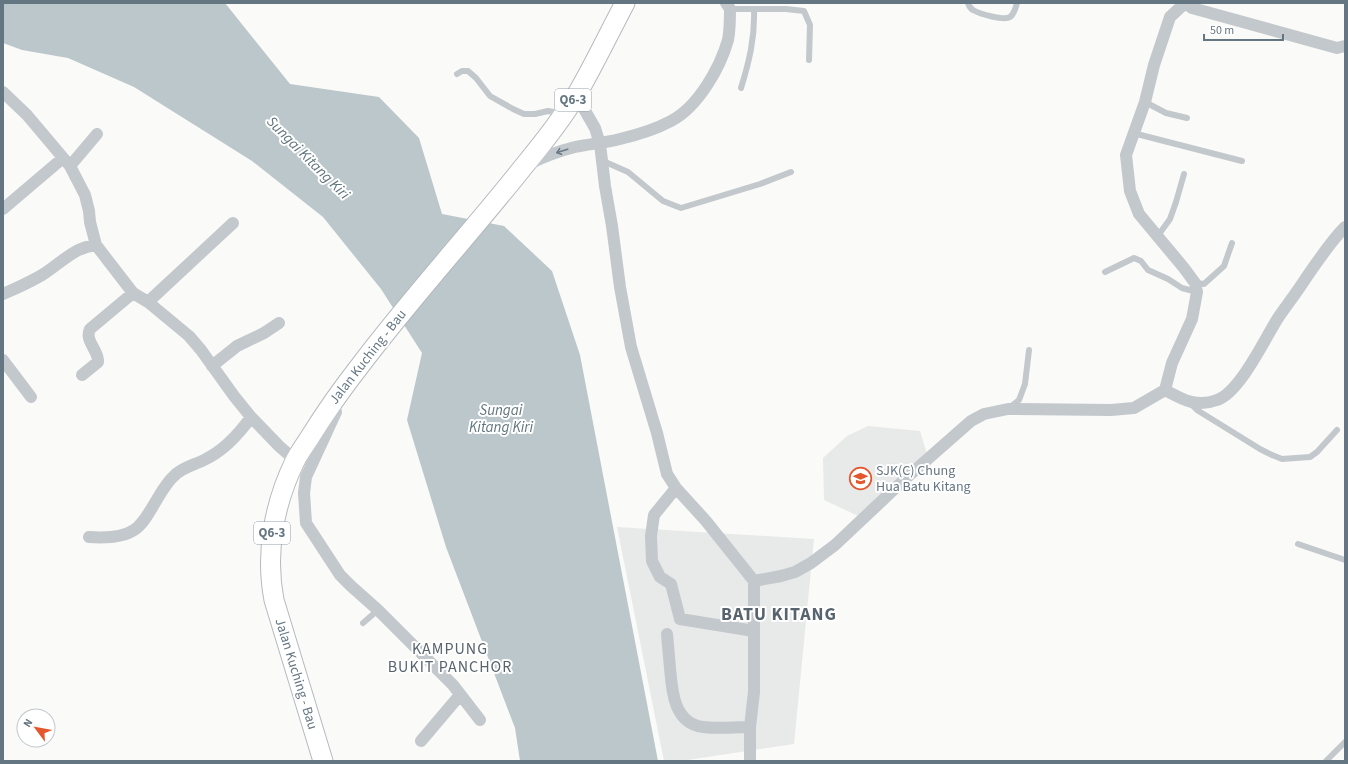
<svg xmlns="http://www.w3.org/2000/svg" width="1348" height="764" viewBox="0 0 1348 764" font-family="'Source Sans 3',sans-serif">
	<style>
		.built { fill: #e8e9e9 }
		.water { fill: #bbc7cb }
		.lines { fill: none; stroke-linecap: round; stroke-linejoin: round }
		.primary-casing { stroke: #b5babe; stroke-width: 21 }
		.service { stroke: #c3c8cc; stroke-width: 6 }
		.minor { stroke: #c3c8cc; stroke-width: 12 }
		.primary { stroke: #fff; stroke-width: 19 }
		.oneway { stroke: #6a7a87 }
		.labels { text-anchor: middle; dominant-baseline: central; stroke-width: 4; stroke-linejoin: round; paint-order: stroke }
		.shield { fill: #fff; stroke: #939fa8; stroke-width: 1 }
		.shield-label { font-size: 13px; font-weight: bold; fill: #657683 }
		.street-label { font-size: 14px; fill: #657683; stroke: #fff }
		.poi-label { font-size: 14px; fill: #657683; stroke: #fff; text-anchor: start }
		.water-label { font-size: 15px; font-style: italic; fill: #60757c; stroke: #fff }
		.quarter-label { font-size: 16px; letter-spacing: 1px; fill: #57646e; stroke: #fff }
		.district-label { font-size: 18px; font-weight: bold; letter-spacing: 1px; fill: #57646e; stroke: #fff }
	</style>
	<rect width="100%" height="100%" fill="#fafaf8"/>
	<path class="built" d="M868 426 920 431 927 454 858 516 824 500 823 458 847 436Z
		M617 527 814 539 794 744 681 761H664Z"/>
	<path class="water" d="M3 3H225L290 84 379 97 419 138 442 214 504 226 552 271 580 355 658 761H520L515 728 446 547 407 420 422 353 381 289 323 217 252 161 134 87 68 58 22 50 3 43Z"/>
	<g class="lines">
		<defs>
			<path id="primary" d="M323 761 274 600C265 553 274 504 295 461 299 453 305 445 310 437 325 413 341 390 359 367 411 298 470 234 524 166 543 143 562 119 577 94 594 65 609 33 625 3"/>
		</defs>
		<use href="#primary" class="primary-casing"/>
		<path class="service" d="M968 3C969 6 971 9 973 10 980 14 1004 21 1010 17 1014 14 1016 7 1017 3
			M730 9H786L804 11 810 25 809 60
			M457 74 462 71H468L476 78 490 96 513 109 524 114H535L548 111 560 113
			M741 88C749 62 755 38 754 10
			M1145 102 1166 113 1187 118
			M1133 133 1242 161
			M603 161 628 172 663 201 681 208 760 184 791 172
			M1157 237 1170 219 1176 202 1184 174
			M1105 272 1134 258 1141 261 1148 270 1168 279 1182 288 1197 292
			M1195 283 1204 284 1224 266 1232 243
			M1190 403 1197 410 1260 449 1272 455 1282 459 1310 457 1317 452 1337 430
			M1009 408 1019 400 1025 384 1029 350
			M890 467 905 479
			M1298 544 1345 560
			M363 623 378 610
			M1326 761 1345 742"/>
		<path class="minor" d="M1184 3 1192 8 1337 48 1345 46
			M3 92 27 115 70 166 85 195 89 211 90 222 96 245
			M576 95 595 128 600 144 605 186 612 226 620 287 631 347 657 433 667 474 676 488 706 521 754 581V692L750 727V761
			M529 164C543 157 559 151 575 147 589 144 605 143 620 139 637 135 656 129 671 121 698 107 720 68 728 40 730 30 730 19 730 9L726 3
			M70 166 97 134
			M3 209 63 158
			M3 294C17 288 30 282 42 275 60 264 74 247 96 245L133 293 148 302 189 336 201 350 234 396 251 417 279 446 296 461
			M148 302 233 223
			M3 360 31 397
			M212 366 237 346 264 333 279 323
			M82 375 98 362C99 350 84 341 90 329L133 293
			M1165 390C1182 399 1196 408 1217 400 1240 392 1264 340 1278 318 1287 305 1297 292 1306 278 1318 261 1330 242 1345 227
			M332 403 336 412 306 477 304 493 306 523 340 575 351 586 378 610 453 685 480 720
			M676 488 654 515 651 536 652 561 660 577 671 584 680 619 754 631
			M89 537C103 538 122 538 134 530 149 521 159 489 174 476 181 468 194 465 204 460 223 451 239 434 251 417
			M754 581 781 576 795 572 811 563 835 545 905 479 971 421 984 414 1008 409 1111 410 1134 408 1165 390 1172 363 1192 319 1197 292 1195 283 1184 268 1139 214 1130 191 1126 155 1145 102 1154 65 1170 17 1185 3
			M667 634C668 646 669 657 670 668 672 692 674 723 703 727 718 729 735 727 750 727
			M421 741 460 695"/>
		<use href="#primary" class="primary"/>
	</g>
	<defs><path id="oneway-shaft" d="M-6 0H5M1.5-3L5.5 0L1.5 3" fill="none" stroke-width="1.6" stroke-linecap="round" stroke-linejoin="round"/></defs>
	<use class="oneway" href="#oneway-shaft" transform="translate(562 151) rotate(162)"/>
	<defs>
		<symbol id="school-ring" viewBox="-11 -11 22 22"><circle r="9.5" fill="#fff" stroke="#e4572e" stroke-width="1.5"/><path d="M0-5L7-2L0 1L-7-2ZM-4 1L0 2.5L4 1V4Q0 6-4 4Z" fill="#e4572e"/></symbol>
	</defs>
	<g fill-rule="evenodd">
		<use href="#school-ring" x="848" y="466" width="25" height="25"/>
	</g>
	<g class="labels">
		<g class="shield">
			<rect x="555" y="89" width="36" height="22" rx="3"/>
			<rect x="254" y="522" width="36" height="22" rx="3"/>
		</g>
		<g class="shield-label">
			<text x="573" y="100">Q6-3</text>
			<text x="272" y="533">Q6-3</text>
		</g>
		<g class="street-label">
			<text transform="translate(368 357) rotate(-52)">Jalan Kuching - Bau</text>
			<text transform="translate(296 674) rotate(73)">Jalan Kuching - Bau</text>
		</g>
		<g class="poi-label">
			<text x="876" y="471">SJK(C) Chung<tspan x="876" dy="16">Hua Batu Kitang</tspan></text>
		</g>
		<g class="water-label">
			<text transform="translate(308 158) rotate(45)">Sungai Kitang Kiri</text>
			<text x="501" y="410">Sungai<tspan x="501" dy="17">Kitang Kiri</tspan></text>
		</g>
		<g class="quarter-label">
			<text x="450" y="649">KAMPUNG<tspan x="450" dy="18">BUKIT PANCHOR</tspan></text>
		</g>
		<g class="district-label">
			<text x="779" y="614">BATU KITANG</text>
		</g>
	</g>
	<rect width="1348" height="764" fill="none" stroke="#657683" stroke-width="8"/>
	<g transform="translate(36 728) rotate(302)"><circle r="19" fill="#ffffff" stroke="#c1c8cd"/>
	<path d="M0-3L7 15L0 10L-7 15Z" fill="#e4572e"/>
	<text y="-6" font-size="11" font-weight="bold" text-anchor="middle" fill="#657683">N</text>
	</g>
	<path d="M1204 34v6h79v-6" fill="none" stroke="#657683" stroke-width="2"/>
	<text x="1210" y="34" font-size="12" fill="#657683" stroke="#ffffff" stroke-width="3" paint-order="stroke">50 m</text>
</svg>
